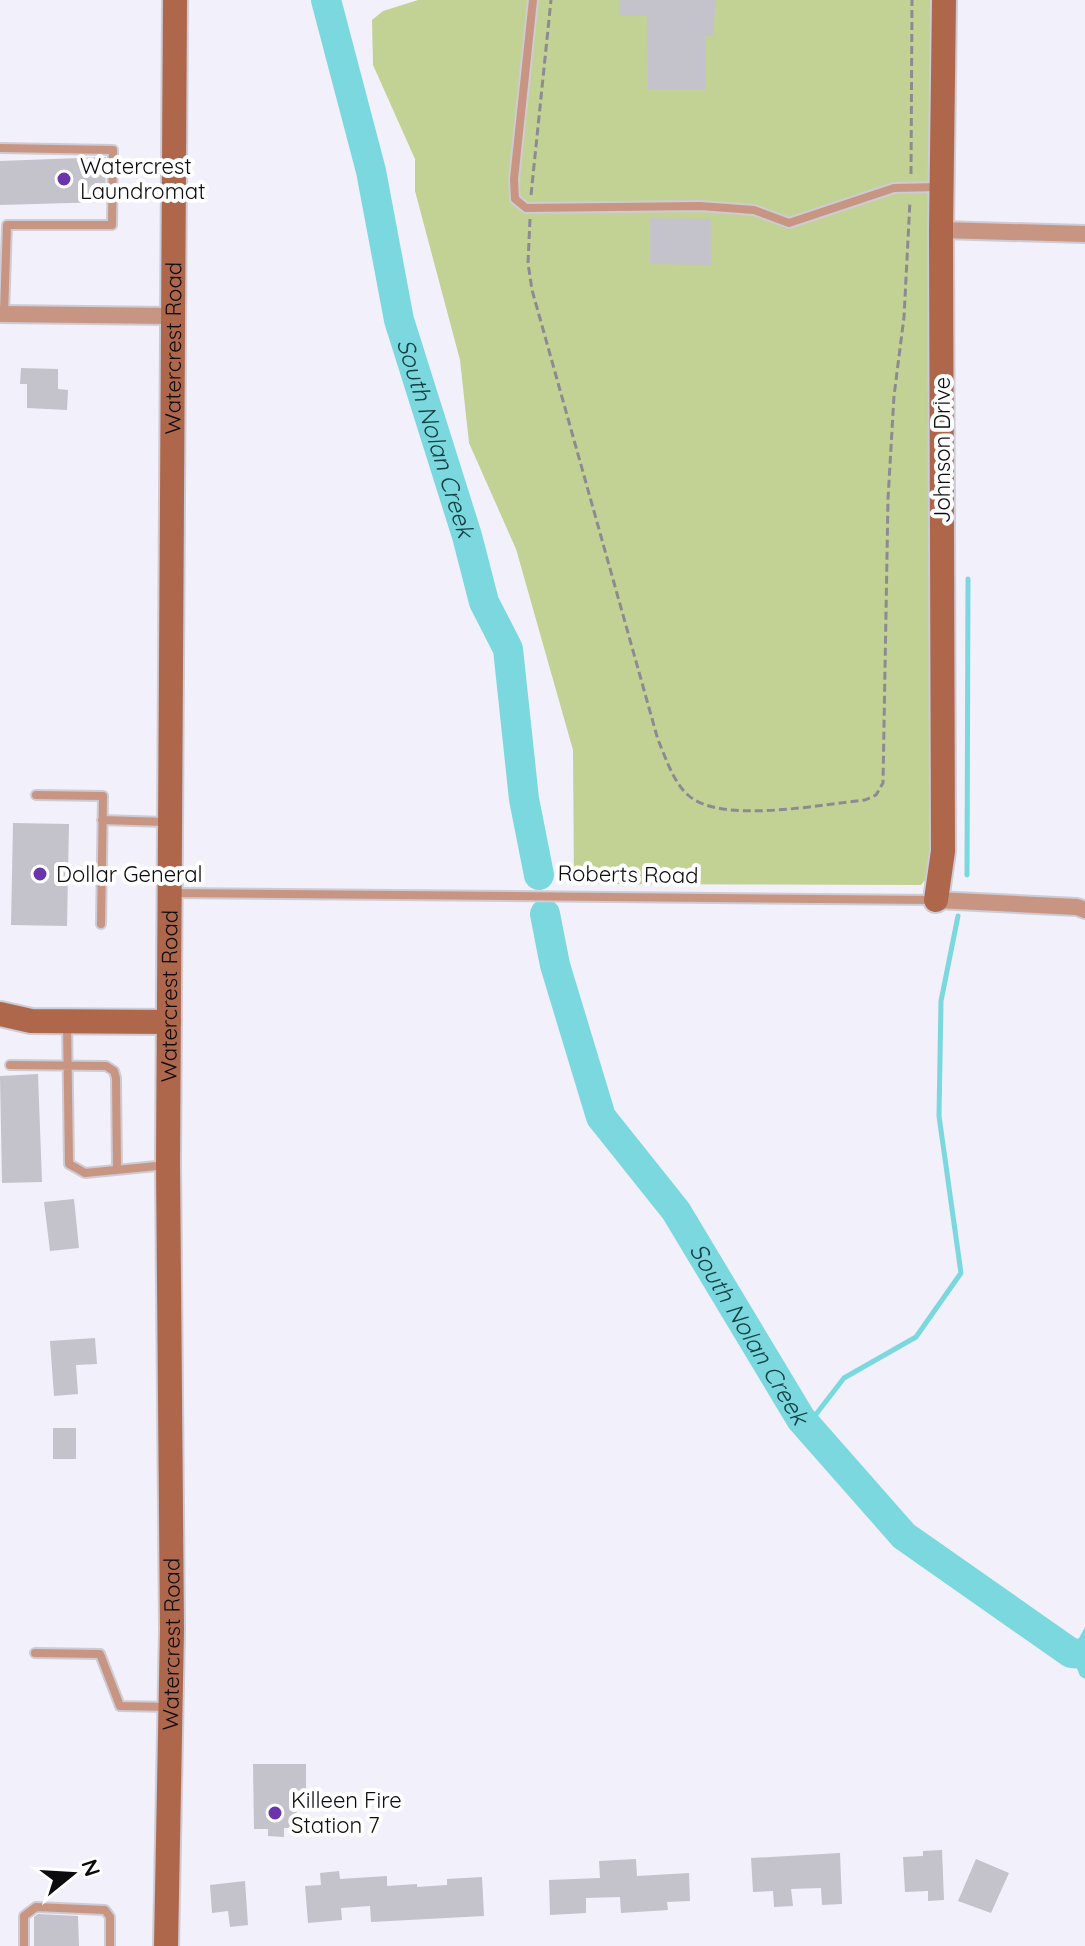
<svg xmlns="http://www.w3.org/2000/svg" width="1085" height="1946" viewBox="0 0 1085 1946" font-family="Quicksand,sans-serif">
	<style>
		.green { fill: #c2d295 }
		.water { fill: #7bd8de }
		.lines { fill: none; stroke-linecap: round; stroke-linejoin: round }
		.stream { stroke: #7bd8de; stroke-width: 5 }
		.river { stroke: #7bd8de; stroke-width: 30 }
		.building { fill: #c4c2cb }
		.lane-casing { stroke: #cdcbd4; stroke-width: 12 }
		.street-casing { stroke: #cdcbd4; stroke-width: 20 }
		.secondary-casing { stroke: #cdcbd4; stroke-width: 28 }
		.path { stroke: #8d8b92; stroke-width: 3; stroke-dasharray: 8 4; stroke-linecap: butt }
		.lane { stroke: #c89583; stroke-width: 8 }
		.street { stroke: #c89583; stroke-width: 16 }
		.secondary { stroke: #af674c; stroke-width: 24 }
		.poi-dot { fill: #6c34ab; stroke: #fff; stroke-width: 3 }
		.labels { text-anchor: middle; dominant-baseline: central; stroke-width: 8; stroke-linejoin: round; paint-order: stroke }
		.poi-label { font-size: 22px; fill: #0c0b0e; stroke: #fff; text-anchor: start }
		.street-label { font-size: 22px; fill: #0c0b0e; stroke: #fff }
		.water-label { font-size: 24px; font-style: italic; fill: #144043; stroke: #fff }
	</style>
	<rect width="100%" height="100%" fill="#f2f0fa"/>
	<path class="green" d="M418 0H938L929 856V875L921 885 574 884 573 750 516 549 469 443 460 360 415 191V159L373 65 372 20 383 11Z"/>
	<path class="water" d="M1085 1627V1679L1080 1676 1071 1653Z"/>
	<g class="lines">
		<path class="stream" d="M967 875 968 579
			M807 1426 844 1378 916 1337 961 1273 939 1116 941 1001 958 916"/>
		<g class="river">
			<path id="s1" d="M326 0 371 171 399 320 467 536 484 602 508 649 524 799 539 875"/>
			<path id="s2" d="M545 914 555 965 601 1117 676 1211 801 1419 904 1536 1071 1653 1085 1654"/>
		</g>
	</g>
	<path class="building" d="M619 0H716L713 36H705V89H648L647 16H619Z
		M106 157 105 202 0 205V161Z
		M650 218 711 219V265L650 264Z
		M21 368 58 369V389L68 390 67 410 27 408V384H20Z
		M13 823 69 824 67 926 11 925Z
		M38 1074 42 1182 2 1183 0 1076Z
		M74 1199 79 1248 50 1251 44 1202Z
		M95 1338 97 1364 76 1365 78 1394 54 1396 50 1341Z
		M53 1428H76V1459H53Z
		M253 1764H306V1797H296L297 1828H284V1837L268 1836V1829H254Z
		M942 1850 944 1900 928 1901V1891L905 1892 903 1857 923 1856V1851Z
		M840 1853 842 1904 822 1905 821 1888 791 1889 793 1906 774 1907 773 1891 753 1892 751 1858Z
		M636 1859 637 1876 689 1873 690 1901 667 1902 668 1910 621 1913 620 1897 586 1898V1913L550 1915 549 1880 600 1878 599 1861Z
		M976 1859 1009 1873 991 1913 958 1901Z
		M339 1871 340 1879 387 1876V1886L417 1884V1887L447 1885V1879L482 1877 484 1916 371 1922 370 1906 341 1908 342 1920 308 1923 305 1886 321 1885 320 1873Z
		M245 1881 248 1925 230 1927 228 1911 212 1913 210 1885Z
		M38 1914 78 1916 79 1946H34V1917Z"/>
	<g class="lines">
		<defs>
			<path id="lane" d="M533 0 514 179 515 199 526 208 700 206 754 210 789 223 894 188 938 187
				M0 148 113 150 112 225H7L4 313
				M36 795 103 796 101 924
				M102 820 166 822
				M171 893 934 900
				M67 1022 69 1164 85 1173 167 1165
				M10 1065 106 1066 114 1071 116 1078 117 1170
				M35 1653 100 1654 120 1706 170 1707
				M24 1946V1916L36 1907 105 1910 110 1917V1946"/>
			<path id="street" d="M941 230 1085 234
				M0 314 172 316
				M936 900 1077 907 1085 910"/>
			<g id="secondary">
				<path d="M936 900 943 851 941 230 944 0"/>
				<path d="M0 1014 31 1021 169 1022"/>
				<path id="s3" d="M166 1946 172 1629 168 1164 175 0"/>
			</g>
		</defs>
		<use href="#lane" class="lane-casing"/>
		<use href="#street" class="street-casing"/>
		<use href="#secondary" class="secondary-casing"/>
		<path class="path" d="M911 174 912 0
			M531 195 551 0
			M530 219 528 263 532 290 658 740C666 758 673 782 688 795 720 825 823 804 865 800L876 795 883 783 888 499 894 396 904 317 910 201"/>
		<use href="#lane" class="lane"/>
		<use href="#street" class="street"/>
		<use href="#secondary" class="secondary"/>
	</g>
	<g class="poi-dot">
		<circle cx="64" cy="179" r="8"/>
		<circle cx="40" cy="874" r="8"/>
		<circle cx="275" cy="1813" r="8"/>
	</g>
	<g class="labels">
		<g class="poi-label">
			<text x="80" y="166">Watercrest<tspan x="80" dy="25">Laundromat</tspan></text>
			<text x="56" y="874">Dollar General</text>
			<text x="291" y="1800">Killeen Fire<tspan x="291" dy="25">Station 7</tspan></text>
		</g>
		<g class="street-label">
			<text stroke="none"><textPath href="#s3" startOffset="1598">Watercrest Road</textPath></text>
			<text transform="translate(942 450) rotate(-90)">Johnson Drive</text>
			<text transform="translate(628 874) rotate(1)">Roberts Road</text>
			<text stroke="none"><textPath href="#s3" startOffset="950">Watercrest Road</textPath></text>
			<text stroke="none"><textPath href="#s3" startOffset="302">Watercrest Road</textPath></text>
		</g>
		<g class="water-label">
			<text stroke="none"><textPath href="#s1" startOffset="452">South Nolan Creek</textPath></text>
			<text stroke="none"><textPath href="#s2" startOffset="474">South Nolan Creek</textPath></text>
		</g>
	</g>
	<g transform="translate(72 1874) rotate(72)" stroke="#ffffff" stroke-width="6" paint-order="stroke">
	<path d="M0-6L14 30L0 20L-14 30Z" fill="#0c0b0e"/>
	<text y="-12" font-size="22" font-weight="bold" text-anchor="middle" fill="#0c0b0e">N</text>
	</g>
</svg>
